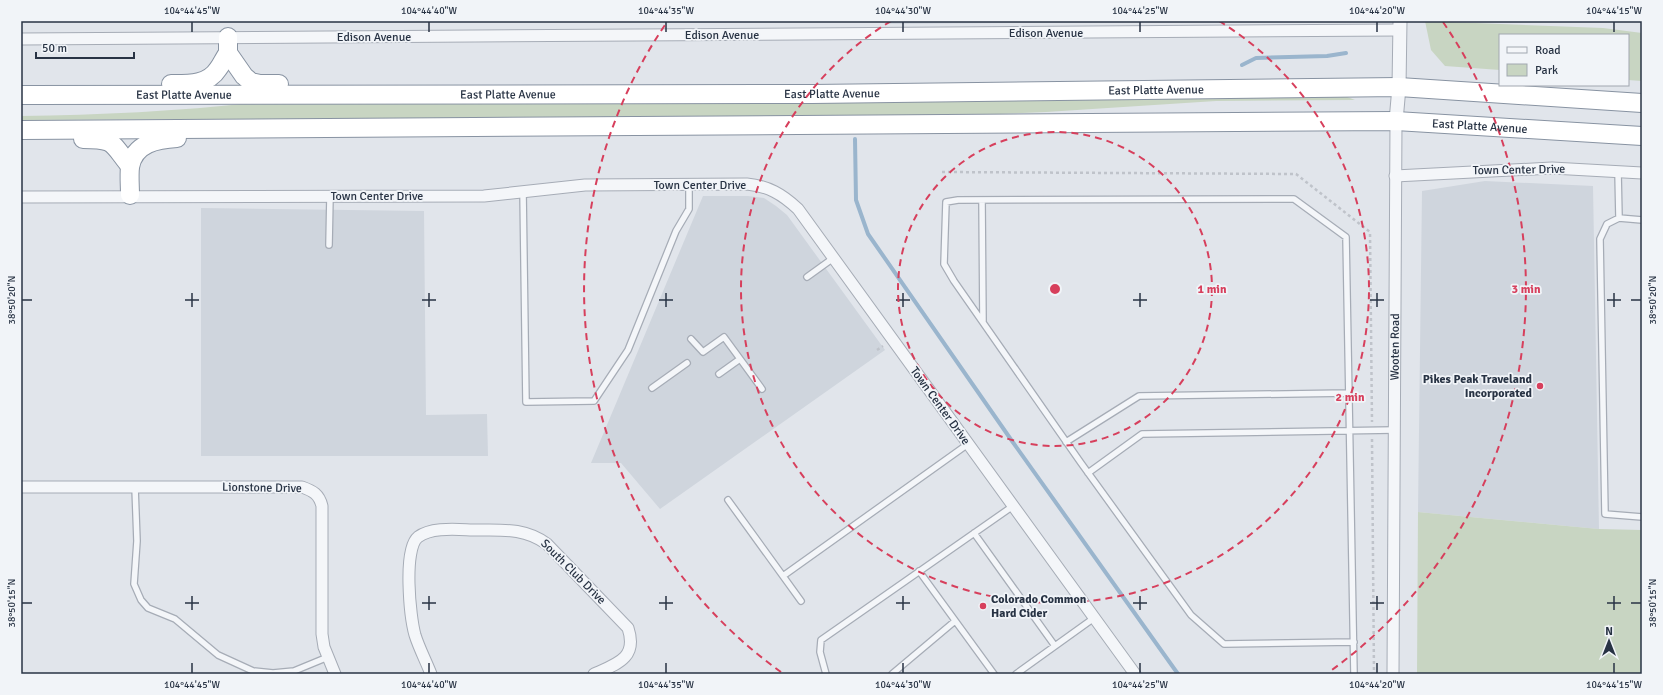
<svg xmlns="http://www.w3.org/2000/svg" width="1663" height="695" viewBox="0 0 1663 695" font-family="Signika,sans-serif">
	<style>
		.built { fill: #cfd5dd }
		.green { fill: #c8d5c2 }
		.lines { fill: none; stroke-linecap: round; stroke-linejoin: round }
		.stream { stroke: #9ab5cd; stroke-width: 4 }
		.service-casing { stroke: #a6acb6; stroke-width: 8 }
		.minor-casing { stroke: #a6acb6; stroke-width: 13 }
		.tertiary-casing { stroke: #a6acb6; stroke-width: 15 }
		.trunk-casing { stroke: #8893a2; stroke-width: 20 }
		.path { stroke: #bfc3ca; stroke-width: 2.5; stroke-dasharray: 3 3; stroke-linecap: butt }
		.service { stroke: #f4f6f9; stroke-width: 5.5 }
		.minor { stroke: #f4f6f9; stroke-width: 11 }
		.tertiary { stroke: #f4f6f9; stroke-width: 13 }
		.trunk { stroke: #fff; stroke-width: 18 }
		.ticks { fill: none; stroke: #283344; stroke-width: 1.5 }
		.ring { fill: none; stroke: #d73f5c; stroke-width: 2; stroke-dasharray: 7 5 }
		.poi-dot { fill: #d73f5c; stroke: #f1f4f8; stroke-width: 1.5 }
		.labels { text-anchor: middle; dominant-baseline: central; stroke-width: 3.5; stroke-linejoin: round; paint-order: stroke }
		.street-label { font-size: 12px; fill: #283344; stroke: #f1f4f8 }
		.poi-label { font-size: 12px; font-weight: bold; fill: #283344; stroke: #f1f4f8; text-anchor: end }
		.centre { fill: #d73f5c; stroke: #f1f4f8; stroke-width: 2 }
		.ring-label { font-size: 12px; text-anchor: middle; font-weight: bold; fill: #d73f5c; stroke: #f1f4f8; stroke-width: 3.5; stroke-linejoin: round; paint-order: stroke }
		.neatline { fill: none; stroke: #283344; stroke-width: 1.5 }
		.ticks-label { font-size: 10px; text-anchor: middle; fill: #283344 }
	</style>
	<rect width="100%" height="100%" fill="#e1e5eb"/>
	<path class="built" d="M888 21H1133V22L888 24Z
		M1485 181 1593 186 1599 529 1418 512 1422 191Z
		M703 196H748L764 198 776 206 787 215 885 350 660 509 621 463H591Z
		M201 208 424 211 426 415 487 414 488 456H201Z"/>
	<path class="green" d="M1425 21 1603 28 1642 33V81L1628 80V35H1500V70L1445 66 1431 50Z
		M1345 96 1355 100 1216 101 1046 112 951 116 21 120V116C101 115 180 111 260 102Z
		M1418 512 1599 529 1642 530V674H1417Z"/>
	<g class="lines">
		<path class="stream" d="M1242 65 1256 58 1327 56 1346 53
			M855 139 856 200 868 234 1012 441 1178 674"/>
		<defs>
			<path id="service" d="M1618 172 1619 218 1642 220
				M523 191 526 402 594 401 628 350 676 231 689 209V184
				M982 200 983 322
				M1619 218 1607 224 1600 239 1605 514 1642 517
				M329 245 330 196
				M807 277 832 259
				M691 339 703 352 724 337 762 389
				M719 374 740 359
				M652 388 687 363
				M1066 442 1139 396 1349 393
				M1088 473 1142 434 1394 430
				M135 487 137 541 134 584 141 600 148 608 175 619 218 655 253 671 273 673 294 671 328 657
				M728 500 801 601
				M974 533 1055 646
				M919 571 994 674
				M783 576 968 444
				M1354 642 1224 644 1191 615 1081 463 954 281 944 264 946 202 958 200 1294 199 1346 237 1354 674
				M826 674 820 652 821 640 1013 506
				M892 674 955 621
				M1016 674 1094 618"/>
			<g id="minor">
				<path d="M21 39 1400 30"/>
				<path d="M1395 176 1552 168 1642 173"/>
				<path d="M21 197 484 196 585 185 747 184C768 186 782 194 798 209L1135 674"/>
				<path d="M21 487H302C313 491 319 494 322 506V634L324 647 335 674"/>
				<path d="M431 674C426 661 419 648 415 635 410 617 403 549 418 537 433 526 460 530 478 530 503 530 525 528 547 544L628 628C638 658 617 664 594 674"/>
				<path id="s1" d="M1393 674 1396 121"/>
			</g>
			<path id="tertiary" d="M1396 121 1399 87 1400 21"/>
			<g id="trunk">
				<path d="M228 37V53L244 76 251 82 260 84H279"/>
				<path d="M171 84C188 84 208 85 218 69 222 64 224 58 228 53"/>
				<path id="s2" d="M21 95 812 94 1399 87 1642 103"/>
				<path id="s3" d="M21 130 1396 121 1642 136"/>
				<path d="M83 139C116 139 111 143 130 166"/>
				<path d="M130 195C130 186 129 176 130 167 134 143 158 139 177 138"/>
			</g>
		</defs>
		<use href="#service" class="service-casing"/>
		<use href="#minor" class="minor-casing"/>
		<use href="#tertiary" class="tertiary-casing"/>
		<use href="#trunk" class="trunk-casing"/>
		<path class="path" d="M942 172 1296 174 1370 232 1372 422
			M877 350 883 346
			M1372 439 1374 674"/>
		<use href="#service" class="service"/>
		<use href="#minor" class="minor"/>
		<use href="#tertiary" class="tertiary"/>
		<use href="#trunk" class="trunk"/>
	</g>
	<path class="ticks" d="M192 22V32M429 22V32M666 22V32M903 22V32M1140 22V32M1377 22V32M1614 22V32M192 293V307M429 293V307M666 293V307M903 293V307M1140 293V307M1377 293V307M1614 293V307M22 300H32M185 300H199M422 300H436M659 300H673M896 300H910M1133 300H1147M1370 300H1384M1607 300H1621M1631 300H1641M192 596V610M429 596V610M666 596V610M903 596V610M1140 596V610M1377 596V610M1614 596V610M22 603H32M185 603H199M422 603H436M659 603H673M896 603H910M1133 603H1147M1370 603H1384M1607 603H1621M1631 603H1641M192 663V673M429 663V673M666 663V673M903 663V673M1140 663V673M1377 663V673M1614 663V673"/>
	<g class="ring">
		<circle cx="1055" cy="289" r="157"/>
		<path d="M1219 21A314 314 0 1 1 891 21"/>
		<path d="M781 672A471 471 0 0 1 667 22M1443 22A471 471 0 0 1 1329 672"/>
	</g>
	<g class="poi-dot">
		<circle cx="1540" cy="386" r="4"/>
		<circle cx="983" cy="606" r="4"/>
	</g>
	<g class="labels">
		<g class="street-label">
			<text x="1046" y="33">Edison Avenue</text>
			<text x="722" y="35">Edison Avenue</text>
			<text x="374" y="37">Edison Avenue</text>
			<text stroke="none"><textPath href="#s2" startOffset="1135">East Platte Avenue</textPath></text>
			<text stroke="none"><textPath href="#s2" startOffset="811">East Platte Avenue</textPath></text>
			<text stroke="none"><textPath href="#s2" startOffset="487">East Platte Avenue</textPath></text>
			<text stroke="none"><textPath href="#s2" startOffset="163">East Platte Avenue</textPath></text>
			<text stroke="none"><textPath href="#s3" startOffset="1459">East Platte Avenue</textPath></text>
			<text transform="translate(1519 170) rotate(-1)">Town Center Drive</text>
			<text x="700" y="185">Town Center Drive</text>
			<text x="377" y="196">Town Center Drive</text>
			<text stroke="none"><textPath href="#s1" startOffset="327">Wooten Road</textPath></text>
			<text transform="translate(940 406) rotate(54)">Town Center Drive</text>
			<text transform="translate(262 488) rotate(1)">Lionstone Drive</text>
			<text transform="translate(573 572) rotate(45)">South Club Drive</text>
		</g>
		<g class="poi-label">
			<text x="1532" y="379">Pikes Peak Traveland<tspan x="1532" dy="14">Incorporated</tspan></text>
			<text x="991" y="599" text-anchor="start">Colorado Common<tspan x="991" dy="14">Hard Cider</tspan></text>
		</g>
	</g>
	<circle cx="1055" cy="289" r="6" class="centre"/>
	<g class="ring-label">
		<text x="1212" y="293">1 min</text>
		<text x="1526" y="293">3 min</text>
		<text x="1350" y="401">2 min</text>
	</g>
	<rect width="1663" height="695" fill="none" stroke="#f1f4f8" stroke-width="44"/>
	<rect x="1499" y="34" width="130" height="52" fill="#f1f4f8" stroke="#a1a7b0"/>
	<rect x="1507" y="47" width="20" height="6" fill="#f4f6f9" stroke="#a1a7b0"/>
	<text x="1535" y="54" font-size="12" fill="#283344">Road</text>
	<rect x="1507" y="64" width="20" height="12" fill="#c8d5c2" stroke="#a1a7b0"/>
	<text x="1535" y="74" font-size="12" fill="#283344">Park</text>
	<g transform="translate(1609 641)" stroke="#f1f4f8" stroke-width="3" paint-order="stroke">
	<path d="M0-3L7 15L0 10L-7 15Z" fill="#283344"/>
	<text y="-6" font-size="11" font-weight="bold" text-anchor="middle" fill="#283344">N</text>
	</g>
	<path d="M36 52v6h98v-6" fill="none" stroke="#283344" stroke-width="2"/>
	<text x="42" y="52" font-size="12" fill="#283344" stroke="#f1f4f8" stroke-width="3" paint-order="stroke">50 m</text>
	<rect x="22" y="22" width="1619" height="651" class="neatline"/>
	<g class="ticks-label">
		<text x="192" y="14">104°44'45"W</text>
		<text x="429" y="14">104°44'40"W</text>
		<text x="666" y="14">104°44'35"W</text>
		<text x="903" y="14">104°44'30"W</text>
		<text x="1140" y="14">104°44'25"W</text>
		<text x="1377" y="14">104°44'20"W</text>
		<text x="1614" y="14">104°44'15"W</text>
		<text transform="translate(11 300) rotate(-90)" y="4">38°50'20"N</text>
		<text transform="translate(1652 300) rotate(-90)" y="4">38°50'20"N</text>
		<text transform="translate(11 603) rotate(-90)" y="4">38°50'15"N</text>
		<text transform="translate(1652 603) rotate(-90)" y="4">38°50'15"N</text>
		<text x="192" y="688">104°44'45"W</text>
		<text x="429" y="688">104°44'40"W</text>
		<text x="666" y="688">104°44'35"W</text>
		<text x="903" y="688">104°44'30"W</text>
		<text x="1140" y="688">104°44'25"W</text>
		<text x="1377" y="688">104°44'20"W</text>
		<text x="1614" y="688">104°44'15"W</text>
	</g>
</svg>
